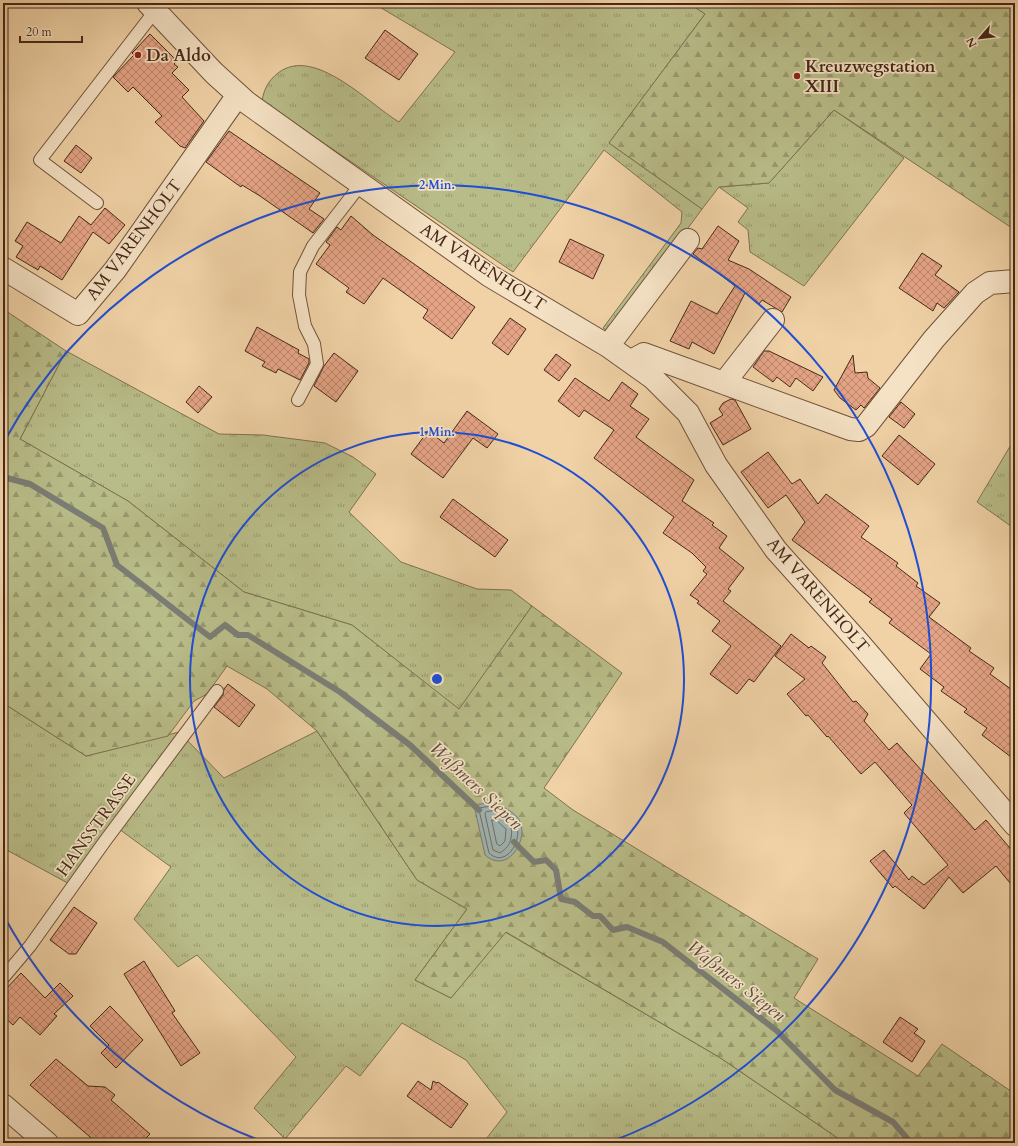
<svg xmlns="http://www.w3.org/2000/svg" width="1018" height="1146" viewBox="0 0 1018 1146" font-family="Cardo,serif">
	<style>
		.grass { fill: url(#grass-tufts); stroke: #7f7250 }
		.forest { fill: url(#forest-firs); stroke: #7f7250 }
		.water { fill: #9fb5b3; stroke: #7b7d75 }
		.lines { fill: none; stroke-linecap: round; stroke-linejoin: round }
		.shore { stroke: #726e66; stroke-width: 1 }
		.stream { stroke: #7b7d75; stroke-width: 6 }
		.building { fill: url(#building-cross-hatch); stroke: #462819 }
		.service-casing { stroke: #70523c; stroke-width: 14 }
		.minor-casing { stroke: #70523c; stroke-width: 24 }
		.service { stroke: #f5e2c5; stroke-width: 12 }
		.minor { stroke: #f5e2c5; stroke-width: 22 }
		.ring { fill: none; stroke: #1d4ed8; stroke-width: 2 }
		.poi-dot { fill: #8f2418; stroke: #f5e2c5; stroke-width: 1.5 }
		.labels { text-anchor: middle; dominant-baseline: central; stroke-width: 3.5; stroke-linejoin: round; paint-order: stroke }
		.poi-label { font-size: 17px; font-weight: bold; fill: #462819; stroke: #f5e2c5; text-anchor: start }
		.street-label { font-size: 17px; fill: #462819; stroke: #f5e2c5 }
		.water-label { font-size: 18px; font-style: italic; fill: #5c4b40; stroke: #f5e2c5 }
		.centre { fill: #1d4ed8; stroke: #f5e2c5; stroke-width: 2 }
		.ring-label { font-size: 12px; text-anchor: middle; font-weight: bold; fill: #1d4ed8; stroke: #f5e2c5; stroke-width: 3.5; stroke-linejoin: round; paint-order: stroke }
	</style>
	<defs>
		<pattern id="grass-tufts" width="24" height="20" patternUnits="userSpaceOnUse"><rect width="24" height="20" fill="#b8bc88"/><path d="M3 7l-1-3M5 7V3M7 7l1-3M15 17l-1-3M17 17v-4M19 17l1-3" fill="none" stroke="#97996e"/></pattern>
		<pattern id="forest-firs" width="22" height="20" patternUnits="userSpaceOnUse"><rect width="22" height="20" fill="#b8bc88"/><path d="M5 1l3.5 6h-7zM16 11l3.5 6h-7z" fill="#97996e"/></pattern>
		<pattern id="building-cross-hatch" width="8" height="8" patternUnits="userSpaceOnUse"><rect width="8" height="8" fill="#e5a486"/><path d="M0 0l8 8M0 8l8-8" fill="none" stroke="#bb866d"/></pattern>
	</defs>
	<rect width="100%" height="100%" fill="#f0d2a6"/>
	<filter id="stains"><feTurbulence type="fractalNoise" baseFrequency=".005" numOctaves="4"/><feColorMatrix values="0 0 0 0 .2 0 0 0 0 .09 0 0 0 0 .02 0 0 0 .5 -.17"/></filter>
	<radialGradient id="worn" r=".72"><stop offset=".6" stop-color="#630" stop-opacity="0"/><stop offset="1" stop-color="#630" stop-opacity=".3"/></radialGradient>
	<path class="grass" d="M373 3H689L705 14 609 143 702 209 611 333 603 328 681 223 682 212 604 150 513 272 262 101C264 89 268 81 278 73 314 45 369 104 399 122L455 52Z
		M834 110 904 158 804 286 750 252 748 230 738 222 748 208 719 187 769 183Z
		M66 351 219 434 263 435 325 443 353 457 376 474 349 512 401 562 477 589 511 590 532 606 459 710 352 625 244 592 128 501 20 439Z
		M1015 438V529L977 502Z
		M3 703 86 756 179 732 224 778 317 731 417 880 467 909 415 980 451 998 505 932 719 1057 845 1143H483L507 1112 466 1060 402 1023 360 1076 346 1066 285 1139 254 1108 296 1057 197 955 178 967 134 919 171 867 119 829 75 887 3 848Z"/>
	<path class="forest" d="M689 3H1015V230L834 110 769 183 719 187 702 209 609 143 705 14Z
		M3 309 66 351 20 439 128 501 244 592 352 625 459 709 532 606 622 673 544 788 573 810 818 959 794 998 918 1076 942 1044 1015 1094V1143H845L719 1057 506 932 451 998 415 980 467 909 417 880 317 731 267 689 227 666 207 694 194 701 168 736 86 756 3 703Z"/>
	<path class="water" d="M494 802C502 806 512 811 518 818 531 836 509 876 485 855L474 805Z"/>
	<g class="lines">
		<path class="shore" d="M494 806C500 810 510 814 514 820 526 836 507 870 489 853L479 810 480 808Z
			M493 811C505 818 514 822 511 838 510 845 506 849 500 853L493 850 485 814 486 812Z
			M492 820 497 821 506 829 505 841 500 846 497 844Z"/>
		<path class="stream" d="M3 477 30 484 103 528 117 565 210 637 225 625 238 635H248L340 692 410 745 479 810
			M514 842 534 862 546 860 556 870 561 899 575 902 593 916H600L613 930 627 927 663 942 777 1031 835 1090 893 1122 911 1143"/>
	</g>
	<path class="building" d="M385 30 418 54 399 80 365 58Z
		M150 34 177 61 174 64 178 67 172 73 189 90 182 97 204 121 185 148 180 146 155 122 162 116 133 87 128 92 113 77 134 55 132 53 135 50Z
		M229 131 320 193 309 209 324 219 313 233 260 196 242 185 241 187 206 162Z
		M76 145 92 158 81 173 64 161Z
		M105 208 125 225 109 244 93 232 62 280 40 266 38 270 16 257 23 246 15 241 27 222 61 243 79 216 91 225Z
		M351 216 373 235 475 307 452 339 423 318 428 310 383 278 364 304 346 292 349 288 316 264 330 245 326 242 337 227 341 230Z
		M718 226 739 241 728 260 749 269 791 297 782 312 762 300 759 304 745 293 714 354 692 342 689 349 670 341 691 301 717 314 735 286 693 254 698 248 702 249Z
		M570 239 604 255 593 279 559 262Z
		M922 253 942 266 935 275 959 292 944 308 937 303 933 311 899 288Z
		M510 318 526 329 508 355 492 343Z
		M257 327 299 350 298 353 309 359V363L300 380 278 369 276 373 262 366 265 362 245 351Z
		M764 351H769L823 377 813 391 796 378 790 387 777 377 773 382 753 367Z
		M334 353 358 371 336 402 314 386 324 366Z
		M556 354 571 365 559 381 544 370Z
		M853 355 855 373 867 372 868 378 880 388 864 408 861 405 856 410 840 398 834 390Z
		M575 378 609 401 622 382 638 394 630 406 649 419 636 437 694 480 682 501 714 523 712 525 727 536 719 548 744 568 728 589 731 591 723 601 781 646 754 682 749 679 737 694 710 674 731 646 712 631 720 621 697 603 699 601 690 595 707 574 703 571 706 567 692 553 663 533 674 517 594 458 614 430 584 410 579 417 558 401Z
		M199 386 212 397 198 413 186 402Z
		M731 399 735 400 751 429 723 445 710 423 723 415 719 409 723 403Z
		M901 402 915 414 904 428 889 417Z
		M467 411 498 434 487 448 473 438 443 478 411 454 428 431 444 443Z
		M899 435 935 464 918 485 882 456Z
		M768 452 792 484 800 479 818 504 826 494 869 526 861 537 898 563 896 566 918 583 916 586 940 603 929 617 971 648 969 651 994 668 990 674 1015 692V760L982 735 987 728 964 712 967 709 941 691 944 687 920 669 931 654 889 623 892 619 869 602 872 599 792 540 805 522 786 495 768 508 741 472Z
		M453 499 508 540 495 557 440 517Z
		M791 634 809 648 811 646 826 657 822 663 853 702 856 701 868 714 864 721 889 750 897 743 975 830 986 820 1015 854V889L996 866 963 893 949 877 924 909 895 886 893 888 870 861 884 850 909 880 912 876 924 885 948 865 904 813 912 805 875 762 861 774 828 736 827 737 808 715 806 716 787 694 805 679 775 656Z
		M228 684 255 705 239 727 214 707 223 695 224 689Z
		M74 907 97 923 76 954H69L50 940Z
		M144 961 175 1011 172 1013 200 1053 181 1066 124 974Z
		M21 973 45 998 60 983 73 996 54 1014 57 1016 40 1035 20 1017 13 1025 3 1016V992Z
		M110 1006 143 1040 116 1068 101 1053 109 1045 90 1026Z
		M900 1017 918 1029 914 1033 925 1041 912 1062 883 1042Z
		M56 1059 88 1086 105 1087 115 1095 111 1100 150 1134 141 1143H97L30 1085Z
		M418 1081 431 1090 433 1081 437 1083 438 1082 468 1104 451 1128 407 1096Z"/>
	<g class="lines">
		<defs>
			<path id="service" d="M97 203 40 160 155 11
				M298 400 317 364 314 344 305 326 299 295 300 272 313 246 361 184
				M3 978 30 946 105 841 217 691"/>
			<path id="minor" d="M148 3 214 73 246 102 490 276 608 346 653 378 688 413 716 465 776 550 860 644 1015 825
				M4 269 78 314 115 270 238 95
				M608 346 688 240
				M631 361 644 354 850 429 859 430 866 426 934 339 975 293 990 283 1015 281
				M724 383 773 320
				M3 1105 47 1143"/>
		</defs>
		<use href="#service" class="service-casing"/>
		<use href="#minor" class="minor-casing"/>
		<use href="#service" class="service"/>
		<use href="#minor" class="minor"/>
	</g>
	<g class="ring">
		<circle cx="437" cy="679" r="247"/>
		<path d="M264 1142A494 494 0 0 1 5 918M5 440A494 494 0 1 1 610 1142"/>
	</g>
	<g class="poi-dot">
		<circle cx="138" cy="55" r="4"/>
		<circle cx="797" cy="76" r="4"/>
	</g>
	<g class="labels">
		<g class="poi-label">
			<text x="146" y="55">Da Aldo</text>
			<text x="805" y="66">Kreuzwegstation<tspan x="805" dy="20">XIII</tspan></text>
		</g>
		<g class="street-label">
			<text transform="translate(134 240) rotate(-53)">AM VARENHOLT</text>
			<text transform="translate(483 267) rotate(33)">AM VARENHOLT</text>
			<text transform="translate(818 595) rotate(49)">AM VARENHOLT</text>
			<text transform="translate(96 825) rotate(-54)">HANSSTRASSE</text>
		</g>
		<g class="water-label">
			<text transform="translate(476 786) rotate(43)">Waßmers Siepen</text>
			<text transform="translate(736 981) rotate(38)">Waßmers Siepen</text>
		</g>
	</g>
	<circle cx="437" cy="679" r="6" class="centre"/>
	<g class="ring-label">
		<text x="437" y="189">2 Min.</text>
		<text x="437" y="436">1 Min.</text>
	</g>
	<rect width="1018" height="1146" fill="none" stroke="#f0d2a6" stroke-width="16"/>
	<rect x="4" y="4" width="1010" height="1138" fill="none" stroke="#462819" stroke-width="2"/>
	<rect x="8" y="8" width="1002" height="1130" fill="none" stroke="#462819"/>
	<g transform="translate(980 38) rotate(242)" stroke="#f5e2c5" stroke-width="3" paint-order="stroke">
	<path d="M0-3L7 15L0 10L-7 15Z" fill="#462819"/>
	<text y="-6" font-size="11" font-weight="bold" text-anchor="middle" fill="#462819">N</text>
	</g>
	<path d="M20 36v6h62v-6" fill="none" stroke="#462819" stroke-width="2"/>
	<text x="26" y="36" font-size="12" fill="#462819" stroke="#f5e2c5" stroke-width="3" paint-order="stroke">20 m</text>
	<rect width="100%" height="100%" filter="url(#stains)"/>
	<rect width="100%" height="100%" fill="url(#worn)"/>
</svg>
